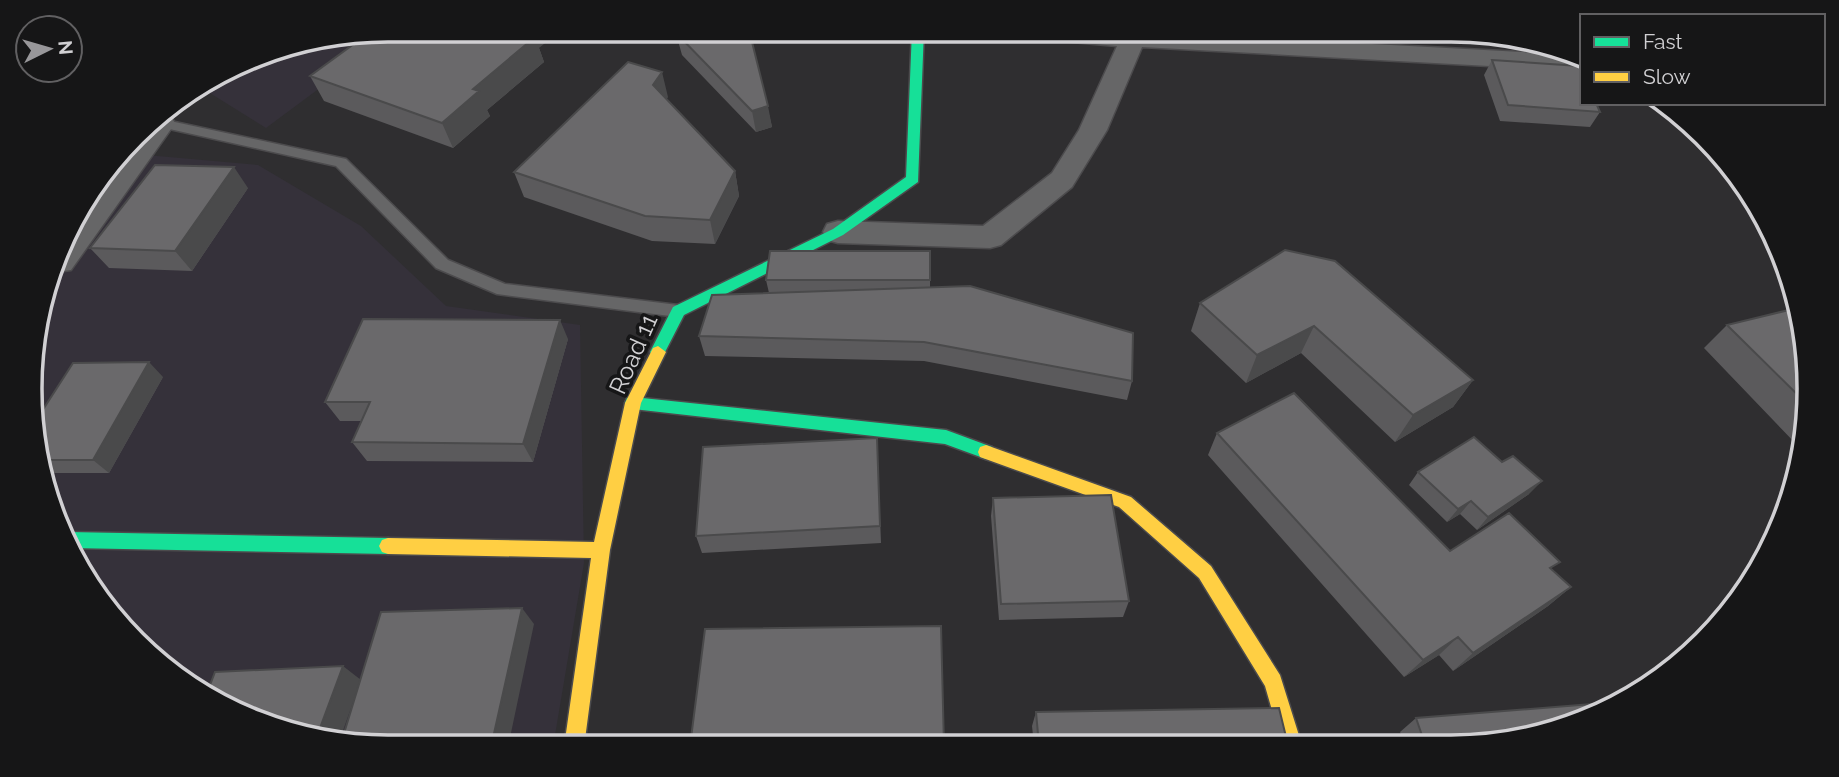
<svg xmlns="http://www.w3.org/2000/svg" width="1839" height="777" viewBox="0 0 1839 777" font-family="Raleway,sans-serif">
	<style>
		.built { fill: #35313a }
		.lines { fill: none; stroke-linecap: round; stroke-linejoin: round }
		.lane-casing { stroke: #4c4b4d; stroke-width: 3 }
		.street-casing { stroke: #4c4b4d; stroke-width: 3 }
		.fast-casing { stroke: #4c4b4d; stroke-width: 3 }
		.slow-casing { stroke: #4c4b4d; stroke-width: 3 }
		.lane { fill: #666667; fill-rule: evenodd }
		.street { fill: #666667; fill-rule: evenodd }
		.fast { fill: #16e098; fill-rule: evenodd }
		.slow { fill: #ffcf43; fill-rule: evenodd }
		.wall { fill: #5b5a5c }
		.shaded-wall { fill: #4a4a4b }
		.building { fill: #6a696b; stroke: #4a4a4b; stroke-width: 2 }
		.labels { text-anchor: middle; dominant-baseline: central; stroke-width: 7; stroke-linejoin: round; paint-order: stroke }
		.street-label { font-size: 24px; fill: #d1d0d3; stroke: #161617 }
		.rim { fill: none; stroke: #d1d0d3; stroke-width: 3.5 }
	</style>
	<rect width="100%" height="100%" fill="#2f2e30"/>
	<path class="built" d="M388 30H398L266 128 205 90 200 91 273 49Z
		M124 153 258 165 361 226 446 306 580 325 584 563 553 747H389L274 728 170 673 78 568 37 458 33 341 78 209Z"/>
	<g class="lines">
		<defs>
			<path id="lane" d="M161 119 346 159 448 260 505 284 678 305 686 311 678 317 497 294 436 268 336 166 156 126V120Z"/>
			<path id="street" d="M1015 30H1104L1215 36V30H1241V37L1576 55 1582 58V71L1142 47 1107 130 1072 187 1001 245 990 248 838 243 827 240 823 232 827 224 838 221 983 226 1052 173 1079 130 1117 46 1028 38 1019 35Z
				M161 114 171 117 175 123 171 129 71 270 56 272C62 256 66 236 74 220 83 202 146 121 161 114Z"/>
			<path id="fast" d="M912 30H924L918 182 843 235 684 315 663 356H653L650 352 673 307 833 229 906 177Z
				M633 397 946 430 992 447 994 452 992 457 986 459 945 444 633 409 627 408 625 403 627 398Z
				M68 532 388 538 394 540 397 546 394 552 388 554 70 548 65 533Z"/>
			<path id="slow" d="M658 346 666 352 641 403 610 550 584 747H564L591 558 388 554 382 552 379 546 382 540 388 538 594 542 625 403 653 348Z
				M986 445 1131 497 1211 566 1280 675 1302 745H1282L1265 686 1199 578 1119 507 980 457 978 452 980 447Z"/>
		</defs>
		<use href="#lane" class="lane-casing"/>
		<use href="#street" class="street-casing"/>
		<use href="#fast" class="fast-casing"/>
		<use href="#slow" class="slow-casing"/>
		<use href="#lane" class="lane"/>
		<use href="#street" class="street"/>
		<use href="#fast" class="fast"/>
		<use href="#slow" class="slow"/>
	</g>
	<path class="wall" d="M675 30H749L772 127 756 132 682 55Z
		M539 48 544 62 487 110 490 116 453 148 324 101 310 76Z
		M1492 60 1600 112 1590 127 1500 121 1484 75Z
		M668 97 666 99 735 171 739 196 715 244 652 241 524 197 514 172Z
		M248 188 192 271 109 268 90 248Z
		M1285 250 1473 380 1453 407 1395 442 1301 353 1246 383 1191 331 1200 303Z
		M930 251V287L1132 381 1127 400 924 361 705 356 699 336 769 293 766 280Z
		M1727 325 1808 365 1798 446 1704 348Z
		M568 339 533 462 367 461 352 442 362 421H340L325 402Z
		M163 377 109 473H42L37 458Z
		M1217 433 1450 551 1552 569 1571 587 1548 606 1453 671 1439 655 1404 677 1208 455Z
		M877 438 881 543 702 553 696 536Z
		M1418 472 1529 494 1477 530 1460 514 1447 522 1409 485Z
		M993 498 1129 601 1123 617 999 620 991 516Z
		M1036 712 1288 745H1034L1032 726Z
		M1416 718 1498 744H1405L1400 732Z"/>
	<path class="shaded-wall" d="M522 30H561L539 48 544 62 487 110 490 116 453 148 442 123 473 89Z
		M662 72 668 97 660 110 653 85Z
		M768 106 772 127 756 132 752 111Z
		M234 167 248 188 192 271 175 251Z
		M735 171 739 196 715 244 710 220Z
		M560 320 568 339 533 462 523 444Z
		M1314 326 1301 353 1246 383 1257 355Z
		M149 362 163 377 109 473 93 460Z
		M1473 380 1453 407 1395 442 1413 415Z
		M1542 481 1529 494 1477 530 1488 517Z
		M1471 501 1460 514 1447 522 1458 509Z
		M1571 587 1548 606 1453 671 1473 653Z
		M522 608 534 624 508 747H491Z
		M1458 637 1439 655 1404 677 1423 660Z
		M343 666 361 680 340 739 317 736Z"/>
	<path class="building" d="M388 30H522L519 32 535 37 473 89 479 91 442 123 310 76 369 33Z
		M676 30H749L768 106 752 111 677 34Z
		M1492 60 1579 66 1582 72V103H1596L1600 112 1508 105Z
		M628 62 662 72 653 85 735 171 710 220 645 216 514 172Z
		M155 165 234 167 175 251 90 248Z
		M1285 250 1335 261 1473 380 1413 415 1314 326 1257 355 1200 303Z
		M770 251H930V280H766Z
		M970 286 1133 333 1132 381 924 342 699 336 712 295Z
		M1793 309 1808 365 1804 401 1727 325Z
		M363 319 560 320 523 444 352 442 370 402H325Z
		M149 362 93 460H37L35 422 73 363Z
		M1294 393 1450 551 1509 513 1560 562 1550 568 1571 587 1473 653 1458 637 1423 660 1217 433Z
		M1474 437 1502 462 1513 456 1542 481 1488 517 1471 501 1458 509 1418 472Z
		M877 438 880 526 696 536 703 447Z
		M1111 495 1129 601 1001 604 993 498Z
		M522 608 491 747H388L342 740 381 612Z
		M941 626 944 746H690L705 629Z
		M343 666 317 736 274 728 207 693 215 672Z
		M1617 702 1588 720 1498 744H1425L1416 718Z
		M1279 708 1288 745H1039L1036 712Z"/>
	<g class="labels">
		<g class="street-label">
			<text transform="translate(633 354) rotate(-66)">Road 11</text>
		</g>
	</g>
	<path d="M0 0H1839V777H0ZM388 42H1451A346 346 0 0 1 1797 388V389A346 346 0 0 1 1451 735H388A346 346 0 0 1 42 389V388A346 346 0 0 1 388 42Z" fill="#161617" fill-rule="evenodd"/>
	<path class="rim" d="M388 42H1451A346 346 0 0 1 1797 388V389A346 346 0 0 1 1451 735H388A346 346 0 0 1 42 389V388A346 346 0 0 1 388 42Z"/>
	<rect x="1580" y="14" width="245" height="91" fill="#161617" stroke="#616062" stroke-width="2"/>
	<rect x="1594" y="37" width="35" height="10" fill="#16e098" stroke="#616062" stroke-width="2"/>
	<text x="1643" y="49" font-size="21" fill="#d1d0d3">Fast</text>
	<rect x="1594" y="72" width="35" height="10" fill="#ffcf43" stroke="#616062" stroke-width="2"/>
	<text x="1643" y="84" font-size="21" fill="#d1d0d3">Slow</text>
	<g transform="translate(49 49) rotate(85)"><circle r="33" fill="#161617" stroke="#616062" stroke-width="2"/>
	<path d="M0-5L12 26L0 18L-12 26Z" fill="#98979a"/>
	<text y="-10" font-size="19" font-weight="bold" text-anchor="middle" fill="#d1d0d3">N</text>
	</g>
</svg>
